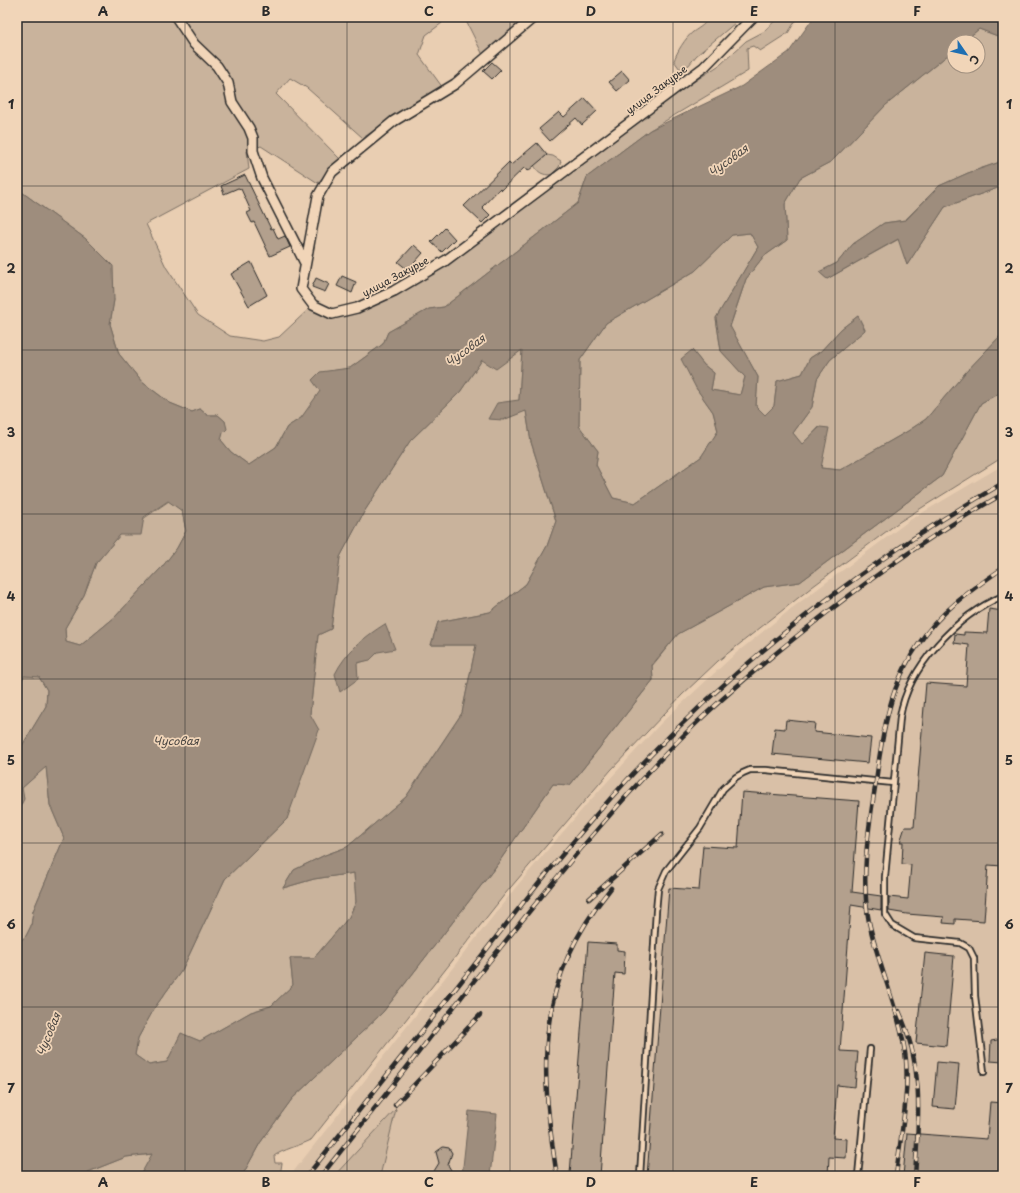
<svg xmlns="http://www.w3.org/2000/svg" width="1020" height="1193" viewBox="0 0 1020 1193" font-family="'Playpen Sans',sans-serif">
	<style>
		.built { fill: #d9c0a7 }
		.green { fill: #c9b39c; stroke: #7a6f64; fill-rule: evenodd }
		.water { fill: #9e8d7d; stroke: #70665c; fill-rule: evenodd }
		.building { fill: #b3a08d; stroke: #2b2b2b }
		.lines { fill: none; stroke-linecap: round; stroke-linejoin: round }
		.lane-casing { stroke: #2b2b2b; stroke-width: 8 }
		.street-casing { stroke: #2b2b2b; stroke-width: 12 }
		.lane { stroke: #f1d5b8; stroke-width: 4.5 }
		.street { stroke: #f1d5b8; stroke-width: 9 }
		.rail-casing { stroke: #2b2b2b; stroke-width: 4.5 }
		.rail { stroke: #f1d5b8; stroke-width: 3; stroke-dasharray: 9; stroke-linecap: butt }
		.grid { fill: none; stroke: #2b2b2b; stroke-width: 1; stroke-opacity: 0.55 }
		.labels { text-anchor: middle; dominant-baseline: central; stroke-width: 3.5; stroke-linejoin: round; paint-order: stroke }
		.street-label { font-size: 10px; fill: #2b2b2b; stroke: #f1d5b8 }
		.water-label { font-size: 11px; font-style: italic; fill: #484440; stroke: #f1d5b8 }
		.neatline { fill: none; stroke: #2b2b2b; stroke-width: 1.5 }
		.grid-label { font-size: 13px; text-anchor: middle; font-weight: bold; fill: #2b2b2b }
	</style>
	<rect width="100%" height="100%" fill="#e9ceb2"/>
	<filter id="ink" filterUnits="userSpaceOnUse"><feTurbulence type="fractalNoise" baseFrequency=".025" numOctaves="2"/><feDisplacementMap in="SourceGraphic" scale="8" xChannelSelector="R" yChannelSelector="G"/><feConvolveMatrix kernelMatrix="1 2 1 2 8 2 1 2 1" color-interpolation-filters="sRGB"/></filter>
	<g filter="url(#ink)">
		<path class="built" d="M1003 465V1176H290L516 887 586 805 662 722 735 654 796 605 910 520Z"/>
		<path class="green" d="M17 17H437L442 23 426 35 419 55 443 88 399 113 363 138 307 88 290 78 276 94 341 160 327 172 318 183 261 146 247 151 249 169 146 224 166 267 198 315 230 336 263 341 279 337 310 308 329 318 355 311 436 269 675 94 721 64 746 41 763 32 779 17H798L788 33 760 51 753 46 747 48 748 71 650 130 587 177 578 203 444 307 429 309 388 332 383 344 350 368 320 373V392L316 400 301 418 287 427 276 447 249 465 231 452 221 440 225 421 218 415H207L200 409 192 412 170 403 142 382 119 354 110 324 114 300 86 239 19 190 17 182Z
			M464 17H528L483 55Z
			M709 17H742L696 56 689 65 680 69 674 61C676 53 686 37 693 32 700 27 705 25 709 17Z
			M979 29 1003 38V161L968 173 939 186 905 220 884 223 853 244 837 263 819 272 827 279 899 239 907 265 945 207 1003 186V333L965 373 926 419 908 431 840 470 821 468 819 427 802 445 793 433 812 407 817 379 830 360 865 330 858 316 841 329 821 351 810 358 802 374 777 381 774 406 765 415 756 406 758 377 730 327 746 279 763 257 787 240 785 204 800 178 832 161 886 105 954 50V66H978V42H963Z
			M547 155 553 156 561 161 559 167 551 175C543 175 538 173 534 165Z
			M750 233 758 247 716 318 721 351 745 377 740 395 711 390 714 373 704 365 692 350 696 388 713 412 718 431 701 457 635 503 613 498 596 465 598 451 579 426 580 360 606 323 695 271 732 235Z
			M522 349 519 400 503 420 526 410 531 442 556 521 547 546 526 584 490 612 438 622 431 645H476L462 713 406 797 347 847 325 855 294 870 283 888 314 879 354 873 356 902 349 917 314 958H290L293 985 271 1006 251 1012 200 1041 181 1034 167 1062 149 1065 135 1055 138 1038 155 1007 182 970 225 879 287 819 310 714 318 635 331 629 340 557 364 512 410 441 460 392 482 360ZM390 633C379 650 378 659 357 663Z
			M1003 391V457L899 522 812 587 718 661 682 695 611 770 505 894 311 1140C301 1145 282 1150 274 1156L275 1163H282L280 1176H242L260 1143 292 1099 383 1012 494 869 553 784 570 785 653 680 652 666 678 634 764 587 800 582 942 476 981 403Z
			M169 501 182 511 186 531 177 548 162 567 115 617 80 646 66 642 65 628 84 595 96 563 120 535Z
			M23 676 39 677 47 690 46 706 17 754V689Z
			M46 766 50 805 64 838 33 911 31 926 26 936 17 944V808L18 809 22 788Z
			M396 1109 380 1176H334Z
			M153 1154 140 1176H86L88 1172 126 1157Z"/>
		<path class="water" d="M814 17H1003V38L979 29 963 42H954V50L886 105 832 161 800 178 785 204 787 240 763 257 746 279 730 326 758 377 756 406 765 415 774 406 777 381 802 374 810 358 821 351 841 329 858 316 865 330 830 360 817 379 812 407 793 433 802 444 820 427 829 428 821 468 840 470 908 431 926 419 965 373 1003 333V391L981 403 942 476 800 582 764 587 678 634 652 665 653 680 570 785 553 784 494 869 383 1012 292 1099 260 1143 242 1176H140L152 1154 126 1157 88 1172 86 1176H17V944L26 936 31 926 33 911 64 838 50 805 46 767 22 788 24 799 19 809 17 808V754L46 706 47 690 39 677 24 676 17 689V182L19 190 86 239 113 266 114 300 110 324 119 354 142 382 170 403 192 412 200 409 207 415H218L225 421 227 429 223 433 221 440 231 452 249 465 276 447 287 427 301 418 320 391 312 380 320 372 350 368 383 344 388 332 429 309 444 307 578 203 587 177 650 130 742 86 789 52ZM750 233 758 247 716 318 721 351 745 377 740 395 711 390 714 373 704 365 692 350 681 359 696 388 713 412 718 431 701 457 635 503 613 498 596 465 598 451 579 426 580 360 606 323 695 271 732 235ZM522 350 519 400 497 403 488 419 503 420 526 411 531 442 556 521 547 546 526 584 490 612 438 622 431 645H476L462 713 406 797 347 847 325 855 294 870 283 888 314 879 354 873 356 902 349 917 314 958H290L293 985 271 1006 251 1012 200 1041 181 1033 167 1062 149 1065 135 1055 138 1038 155 1007 182 970 225 879 287 819 319 730 310 714 318 635 331 629 340 557 364 512 410 441 460 392 482 360 496 369ZM168 501 182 511 186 531 177 548 162 567 115 617 80 646 66 642 65 628 84 595 96 563 120 535H141L144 517Z
			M1003 161V186L945 207 907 265 898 239 827 279 819 272 837 263 853 244 884 223 906 220 939 186 968 173Z
			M385 624 395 649 378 652 370 660 357 663 358 679 340 692 335 674C346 652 364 637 385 624Z
			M469 1111 497 1114 490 1176H462Z"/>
		<path class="building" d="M492 62 501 70 492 79 483 71Z
			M622 71 630 80 617 91 609 82Z
			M585 98 597 111 582 125 576 118 550 141 539 129 559 112 564 117Z
			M537 143 547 155 528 171 525 167 501 190 500 188 482 207 490 215 482 223 464 206 509 162 511 165Z
			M245 175 271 229 273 228 278 239 285 236 290 247 270 256 254 222 252 223 247 213 251 211 241 189 238 188 224 194 221 186Z
			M445 228 455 239 442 252 431 242Z
			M414 245 423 253 408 270 398 262Z
			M251 262 267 295 249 306 231 274Z
			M342 276 356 282 352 293 337 286Z
			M316 278 329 284 325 292 312 287Z
			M989 609 1003 611V866L988 865 984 921 955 919V924L943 923 944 917 907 914 889 911V897L908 899 911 865 902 864 903 842H900L905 827H914L926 683 966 686 969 645 954 643 955 634 964 635V632L987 633Z
			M786 720 815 723 814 732 871 738 868 763 772 754 775 728 785 729Z
			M742 792 859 801 852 892 881 896V910L851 905 840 1051 858 1052 855 1087 837 1085 833 1138 847 1139 846 1158 829 1157 828 1176H647L669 888 699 890 703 846 738 848Z
			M588 942 617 944V950L625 951 624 974 615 973 600 1176 570 1174Z
			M925 953 954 956 946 1046 916 1043Z
			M1003 1039V1062L990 1061 991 1041Z
			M937 1062 959 1064 955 1109 933 1107Z
			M990 1102 1003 1103V1176H903L907 1133 987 1139Z
			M443 1147 449 1148 452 1153 448 1165 451 1170 450 1176H431L439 1163 436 1152Z"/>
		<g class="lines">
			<defs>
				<path id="lane" d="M984 1072 975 996 974 958 969 948 960 943 914 938 892 925 885 914V877L900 717C908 667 957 615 1003 596
					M640 1176 656 911 658 889 666 871 700 828 723 789 736 777 743 773 750 770H766L893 783
					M858 1176 870 1049"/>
				<path id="street" d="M176 17 194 44 217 66 228 83 232 102 249 128 253 138V151L262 178 305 263
					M534 17 455 84 394 121 332 172 318 196 301 289 313 305 332 314 357 308 394 291 445 261 704 67 753 17"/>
			</defs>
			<use href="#lane" class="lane-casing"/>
			<use href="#street" class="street-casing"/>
			<use href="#lane" class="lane"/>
			<use href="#street" class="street"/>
			<defs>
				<path id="rail" d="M589 899 662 834
					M899 1011C924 1067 919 1116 915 1176
					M395 1105 480 1015
					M307 1176C366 1102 424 1028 483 954 534 888 586 823 643 763 748 653 871 559 1003 483
					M321 1176C376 1107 430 1038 484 968 547 889 610 810 681 738 726 693 775 653 825 614 882 570 940 529 1003 494
					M557 1176C539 1063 535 982 611 888
					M896 1176C900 1139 909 1097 906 1060 901 1013 879 969 869 922 860 876 869 826 876 781 880 750 885 718 895 690 901 674 908 659 918 645 939 612 971 590 1003 568"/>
			</defs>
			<use href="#rail" class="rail-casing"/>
			<use href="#rail" class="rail"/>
		</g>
	</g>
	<path class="grid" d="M185 17V1176M347 17V1176M510 17V1176M673 17V1176M835 17V1176M17 186H1003M17 350H1003M17 514H1003M17 679H1003M17 843H1003M17 1007H1003"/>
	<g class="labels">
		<g class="street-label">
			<text transform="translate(656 89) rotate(-37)">улица Закурье</text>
			<text transform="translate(395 276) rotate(-28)">улица Закурье</text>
		</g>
		<g class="water-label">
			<text transform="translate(728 160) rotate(-36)">Чусовая</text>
			<text transform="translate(465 350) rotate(-36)">Чусовая</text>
			<text x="176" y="740">Чусовая</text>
			<text transform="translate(48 1034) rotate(-68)">Чусовая</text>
		</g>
	</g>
	<rect width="1020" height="1193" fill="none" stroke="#f1d5b8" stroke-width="44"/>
	<g transform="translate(966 54) rotate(124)"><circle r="19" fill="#f1d5b8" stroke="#a29180"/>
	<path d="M0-3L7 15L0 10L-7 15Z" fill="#1f6fb2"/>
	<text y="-6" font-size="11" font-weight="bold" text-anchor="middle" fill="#2b2b2b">С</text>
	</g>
	<rect x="22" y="22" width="976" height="1149" class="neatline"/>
	<g class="grid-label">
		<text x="103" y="16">A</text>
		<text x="266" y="16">B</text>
		<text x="429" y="16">C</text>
		<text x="591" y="16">D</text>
		<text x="754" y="16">E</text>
		<text x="917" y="16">F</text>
		<text x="11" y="109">1</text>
		<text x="1009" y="109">1</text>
		<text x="11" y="273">2</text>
		<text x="1009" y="273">2</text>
		<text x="11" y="437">3</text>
		<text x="1009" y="437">3</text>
		<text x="11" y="601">4</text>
		<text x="1009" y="601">4</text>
		<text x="11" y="765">5</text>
		<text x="1009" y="765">5</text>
		<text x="11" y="929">6</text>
		<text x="1009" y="929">6</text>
		<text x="11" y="1093">7</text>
		<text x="1009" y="1093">7</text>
		<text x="103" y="1187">A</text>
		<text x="266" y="1187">B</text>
		<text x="429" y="1187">C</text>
		<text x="591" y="1187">D</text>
		<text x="754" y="1187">E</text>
		<text x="917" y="1187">F</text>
	</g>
</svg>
